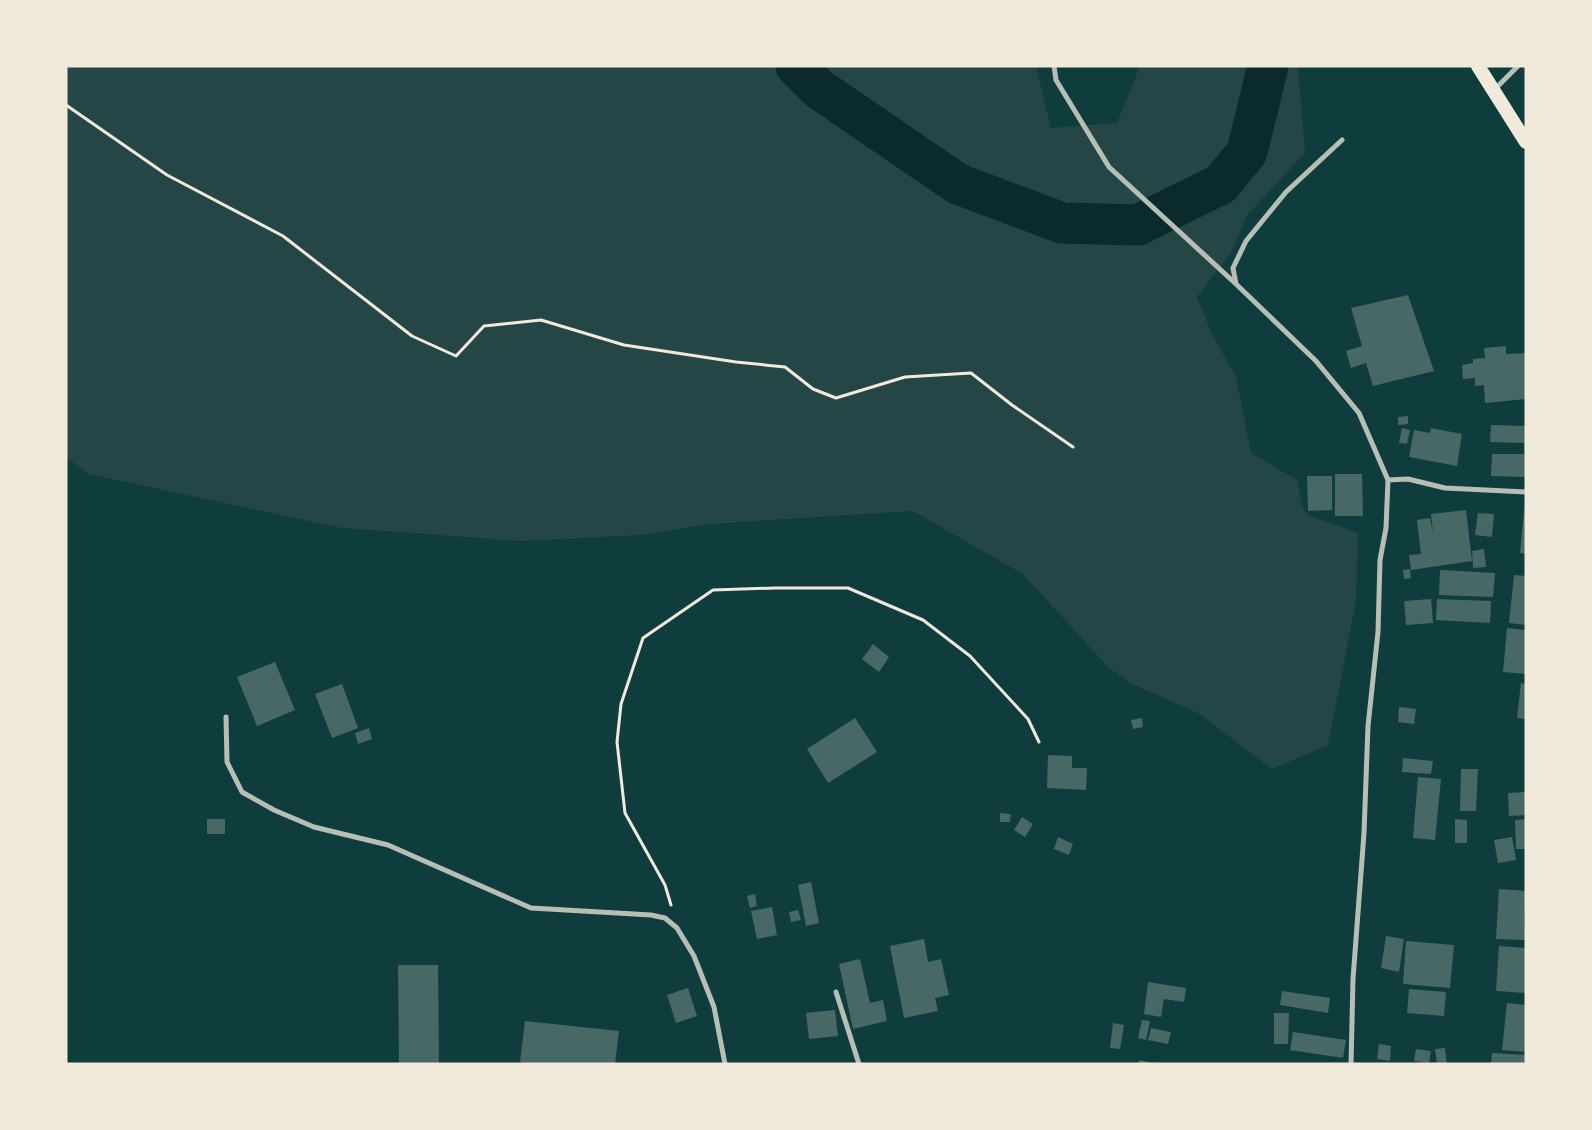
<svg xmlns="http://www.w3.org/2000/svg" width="1592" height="1130" viewBox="0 0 1592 1130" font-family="'Golos Text',sans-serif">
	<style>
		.green { fill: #244646 }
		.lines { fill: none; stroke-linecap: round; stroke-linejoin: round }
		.river { stroke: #0a2a2b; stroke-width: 41 }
		.building { fill: #486865 }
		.path { stroke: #f1e9da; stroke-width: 3 }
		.minor { stroke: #b8beb3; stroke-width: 5 }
		.trunk { stroke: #f1e9da; stroke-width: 14 }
	</style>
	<rect width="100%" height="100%" fill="#0f3d3e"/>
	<path class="green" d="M66 66H1036L1051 128 1117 123 1140 66H1298L1305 153 1247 215 1231 253 1197 297 1212 334 1236 377 1251 453 1297 480 1303 508 1308 515 1358 533 1356 601 1328 745 1272 769 1200 714 1130 683 1109 668 1023 574 913 511 708 524 643 535 520 541 342 528 88 474 66 457Z"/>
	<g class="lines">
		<path class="river" d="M796 66 819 89 958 184 1062 223 1138 225 1221 184 1247 152 1268 66"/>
	</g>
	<path class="building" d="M1408 295 1434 371 1373 386 1366 363 1351 368 1346 351 1362 346 1351 308Z
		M1506 346V354L1526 353V399L1485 403 1484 385 1475 386V378L1463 379 1462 365 1473 363V359L1485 358 1484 348Z
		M1408 416V424L1398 425V417Z
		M1491 425 1526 426V477L1491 476 1492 454H1524V443L1490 442Z
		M1402 428 1410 430 1407 444 1399 443Z
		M1431 428 1462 434 1457 466 1409 457 1414 430 1430 433Z
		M1335 474H1362L1363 516H1335Z
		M1307 476H1332V510L1308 511Z
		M1466 510 1472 561 1411 570 1409 555 1421 554 1417 520 1430 518 1433 533 1431 514Z
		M1524 510H1526V554L1520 553Z
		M1478 513 1494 514 1492 537 1475 535Z
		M1484 549 1486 567 1473 568 1472 551Z
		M1410 569 1411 578 1404 579 1403 570Z
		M1440 570 1495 573 1493 597 1439 595Z
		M1514 575 1526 576V625L1509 623Z
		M1431 599 1433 623 1406 625 1404 601Z
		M1437 599 1491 601 1490 623 1436 620Z
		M1507 628 1526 630V674L1503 672Z
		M873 644 889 657 879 672 862 659Z
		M275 662 295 710 257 726 237 677Z
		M1521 683 1526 684V719L1517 718Z
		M342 684 358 728 332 738 315 694Z
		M1399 707 1416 709 1414 724 1398 722Z
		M855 718 877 752 828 783 807 749Z
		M1142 718 1143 727 1133 729 1131 720Z
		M369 728 372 739 358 744 355 733Z
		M1048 755 1072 756V768H1087L1086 790 1047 788Z
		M1403 758 1433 761 1431 774 1402 772Z
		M1461 769H1478L1476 811H1460Z
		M1418 777 1441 779 1435 840 1413 838Z
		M1526 792V815L1509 816 1508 793Z
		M1000 813 1011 814 1010 822H1000Z
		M1022 817 1033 824 1025 837 1014 830Z
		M207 819H225V834H207Z
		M1455 819 1467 820V843H1455Z
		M1526 819V849H1516L1515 820Z
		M1058 837 1073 844 1069 855 1054 849Z
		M1512 837 1516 860 1498 863 1494 840Z
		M811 882 819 923 806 926 798 885Z
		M1499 889 1526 891 1524 925H1526V940L1496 939Z
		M755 894 757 906 750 908 747 896Z
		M772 907 777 935 757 939 751 911Z
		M798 910 801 920 791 922 789 912Z
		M1386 936 1404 939 1399 972 1381 968Z
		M924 939 928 962 941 959 949 995 935 998 938 1011 904 1018 890 946Z
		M1406 941 1454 945 1450 988 1403 984Z
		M1499 946 1526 948V993L1496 991Z
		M860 959 870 1003 883 1000 887 1021 853 1029 839 964Z
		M398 965H438L439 1064H399Z
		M1148 982 1186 988 1184 1002 1164 999 1161 1017 1144 1014Z
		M688 988 697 1016 676 1023 667 995Z
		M1409 989 1446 992 1444 1016 1407 1013Z
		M1282 991 1330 998 1328 1013 1280 1005Z
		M1507 1003 1526 1005V1052L1502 1050Z
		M835 1010 838 1036 809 1039 806 1013Z
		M1274 1013H1289L1288 1044H1274Z
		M1142 1020 1150 1021 1146 1040 1138 1038Z
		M525 1021 619 1031 615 1064H533L520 1062Z
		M1113 1023 1124 1025 1120 1049 1110 1048Z
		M1151 1028 1171 1032 1168 1044 1148 1040Z
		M1293 1032 1346 1040 1343 1058 1290 1050Z
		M1379 1044 1391 1046 1390 1061 1377 1059Z
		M1445 1048 1447 1064H1437L1435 1049Z
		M1416 1049 1431 1051 1429 1063 1414 1061Z
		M1492 1053 1526 1055V1064H1491Z
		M1139 1060 1153 1063V1064H1138Z"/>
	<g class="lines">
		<path class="path" d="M66 105 167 175 283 236 412 336 456 356 484 326 541 320 624 345 736 362 785 367 813 389 836 398 905 377 971 373 1012 405 1073 447
			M671 905 665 885 625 813 617 742 621 704 643 638 713 590 775 588H848L923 620 970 656 1028 719 1039 742"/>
		<path class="minor" d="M1054 66 1056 80 1109 167 1236 284
			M1495 89 1518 66
			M1342 140 1286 192 1246 241 1233 268 1236 284 1316 361 1359 413 1388 480
			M226 717 227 762 242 792 274 810 314 827 388 845 531 908 651 915 665 918 677 928 694 956 714 1007 725 1064
			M836 992 859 1064
			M1351 1064 1353 979 1364 833 1368 726 1378 632 1380 560 1386 528 1388 480 1408 479 1445 488 1526 492"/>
		<path class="trunk" d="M1478 66 1526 142"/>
	</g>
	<rect width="1592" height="1130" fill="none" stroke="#f1e9da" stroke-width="135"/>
</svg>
